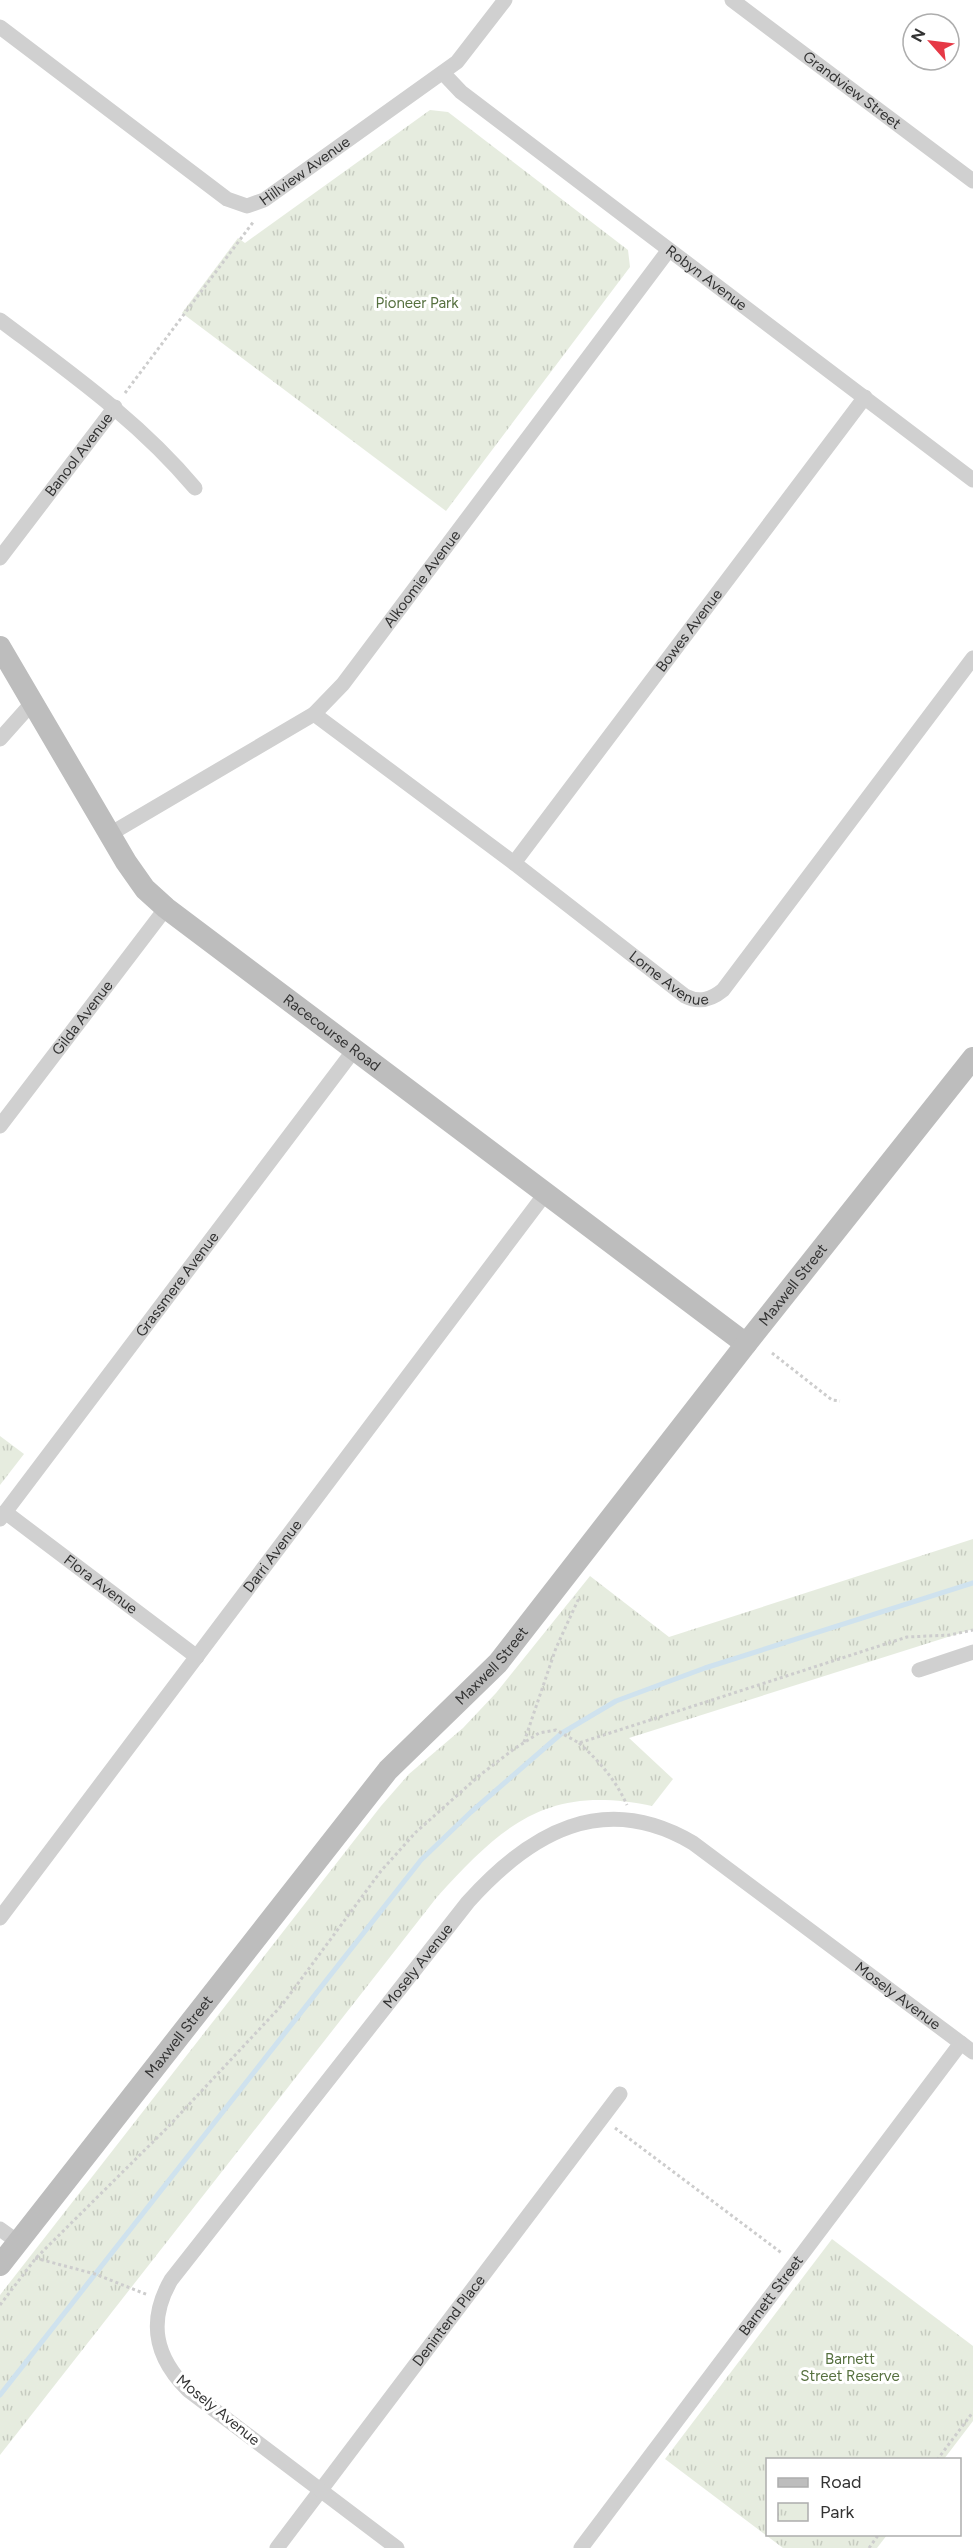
<svg xmlns="http://www.w3.org/2000/svg" width="973" height="2548" viewBox="0 0 973 2548" font-family="Figtree,sans-serif">
	<style>
		.park { fill: url(#park-tufts) }
		.lines { fill: none; stroke-linecap: round; stroke-linejoin: round }
		.stream { stroke: #cfe2ee; stroke-width: 5 }
		.path { stroke: #cdcdcd; stroke-width: 3; stroke-dasharray: 3 3; stroke-linecap: butt }
		.street { stroke: #d0d0d0; stroke-width: 15 }
		.secondary { stroke: #bdbdbd; stroke-width: 22 }
		.labels { text-anchor: middle; dominant-baseline: central; stroke-width: 6; stroke-linejoin: round; paint-order: stroke }
		.street-label { font-size: 15px; fill: #333; stroke: #fff }
		.park-label { font-size: 15px; fill: #56703f; stroke: #fff }
	</style>
	<defs>
		<pattern id="park-tufts" width="24" height="20" patternUnits="userSpaceOnUse" patternTransform="scale(1.5)"><rect width="24" height="20" fill="#e6ecdf"/><path d="M3 7l-1-3M5 7V3M7 7l1-3M15 17l-1-3M17 17v-4M19 17l1-3" fill="none" stroke="#c6cbc0"/></pattern>
	</defs>
	<rect width="100%" height="100%" fill="#fff"/>
	<path class="park" d="M430 110 448 112 628 250 630 267 446 511 182 313 238 238 245 243Z
		M0 1436 24 1454 0 1485Z
		M973 1539V1629L629 1738 673 1779 652 1806C548 1784 503 1824 437 1897L0 2455V2295L381 1806 409 1774 463 1728 496 1693 590 1576 669 1637Z
		M832 2239 973 2346V2421L944 2459 768 2460V2534L887 2535 877 2548H783L665 2459Z"/>
	<g class="lines">
		<path class="stream" d="M0 2395 421 1860 471 1812 562 1733 616 1701 705 1668 973 1583"/>
		<path class="path" d="M125 393 254 221
			M772 1353 832 1400 840 1401
			M524 1742 556 1648 578 1600 574 1597
			M579 1743C600 1762 615 1779 627 1805
			M615 2128 783 2254
			M35 2258 95 2274 148 2295
			M0 2305 36 2258 166 2129 282 2005 381 1871 416 1832 480 1775 514 1749 539 1733 556 1730 579 1743 907 1637 950 1635 973 1630
			M937 2460 973 2412
			M869 2548 879 2534"/>
		<g class="street">
			<path id="s1" d="M732 0 973 181"/>
			<path id="s2" d="M0 27 227 199 247 206 264 200 457 62 505 0"/>
			<path id="s3" d="M443 73 461 92 973 480"/>
			<path d="M0 320C69 372 139 421 195 488"/>
			<path id="s4" d="M0 558 115 407"/>
			<path id="s5" d="M314 714 514 863 685 996C699 1003 711 1000 723 990L973 658"/>
			<path d="M0 739 33 702"/>
			<path id="s6" d="M110 834 314 714 343 684 668 251"/>
			<path id="s7" d="M514 863 865 397"/>
			<path id="s8" d="M0 1126 166 908"/>
			<path id="s9" d="M5 1512 197 1657"/>
			<path id="s10" d="M0 1519 354 1050"/>
			<path d="M919 1670 973 1652"/>
			<path id="s11" d="M0 1918 545 1194"/>
			<path d="M0 2229 18 2242"/>
			<path id="s12" d="M277 2548 620 2094"/>
			<path id="s13" d="M397 2548 188 2390C155 2357 147 2322 171 2280L468 1902C530 1833 603 1790 693 1843L973 2052"/>
			<path id="s14" d="M581 2548 961 2043"/>
		</g>
		<g class="secondary">
			<path id="s15" d="M0 647 126 862 145 889 166 908 746 1344"/>
			<path id="s16" d="M0 2265 388 1770 498 1663 746 1344 973 1058"/>
		</g>
	</g>
	<g class="labels">
		<g class="street-label">
			<text stroke="none"><textPath href="#s1" startOffset="150">Grandview Street</textPath></text>
			<text stroke="none"><textPath href="#s2" startOffset="374">Hillview Avenue</textPath></text>
			<text stroke="none"><textPath href="#s3" startOffset="334">Robyn Avenue</textPath></text>
			<text stroke="none"><textPath href="#s4" startOffset="130">Banool Avenue</textPath></text>
			<text stroke="none"><textPath href="#s6" startOffset="410">Alkoomie Avenue</textPath></text>
			<text stroke="none"><textPath href="#s7" startOffset="291">Bowes Avenue</textPath></text>
			<text stroke="none"><textPath href="#s5" startOffset="444">Lorne Avenue</textPath></text>
			<text stroke="none"><textPath href="#s8" startOffset="136">Gilda Avenue</textPath></text>
			<text stroke="none"><textPath href="#s15" startOffset="518">Racecourse Road</textPath></text>
			<text stroke="none"><textPath href="#s10" startOffset="294">Grassmere Avenue</textPath></text>
			<text stroke="none"><textPath href="#s16" startOffset="1262">Maxwell Street</textPath></text>
			<text stroke="none"><textPath href="#s11" startOffset="453">Darri Avenue</textPath></text>
			<text stroke="none"><textPath href="#s9" startOffset="120">Flora Avenue</textPath></text>
			<text stroke="none"><textPath href="#s16" startOffset="776">Maxwell Street</textPath></text>
			<text stroke="none"><textPath href="#s13" startOffset="783">Mosely Avenue</textPath></text>
			<text stroke="none"><textPath href="#s13" startOffset="1376">Mosely Avenue</textPath></text>
			<text stroke="none"><textPath href="#s16" startOffset="290">Maxwell Street</textPath></text>
			<text stroke="none"><textPath href="#s14" startOffset="316">Barnett Street</textPath></text>
			<text stroke="none"><textPath href="#s12" startOffset="285">Denintend Place</textPath></text>
			<text transform="translate(218 2410) rotate(39)">Mosely Avenue</text>
		</g>
		<g class="park-label">
			<text x="417" y="303">Pioneer Park</text>
			<text x="850" y="2359">Barnett<tspan x="850" dy="17">Street Reserve</tspan></text>
		</g>
	</g>
	<rect x="766" y="2458" width="195" height="78" fill="#ffffff" stroke="#adadad" stroke-width="1.5"/>
	<rect x="778" y="2478" width="30" height="9" fill="#bdbdbd" stroke="#adadad" stroke-width="1.5"/>
	<text x="820" y="2488" font-size="18" fill="#333333">Road</text>
	<rect x="778" y="2503" width="30" height="18" fill="url(#park-tufts)" stroke="#adadad" stroke-width="1.5"/>
	<text x="820" y="2518" font-size="18" fill="#333333">Park</text>
	<g transform="translate(931 42) rotate(298)"><circle r="28" fill="#ffffff" stroke="#adadad" stroke-width="1.5"/>
	<path d="M0-4.5L10 22L0 15L-10 22Z" fill="#e63946"/>
	<text y="-9" font-size="16" font-weight="bold" text-anchor="middle" fill="#333333">N</text>
	</g>
</svg>
